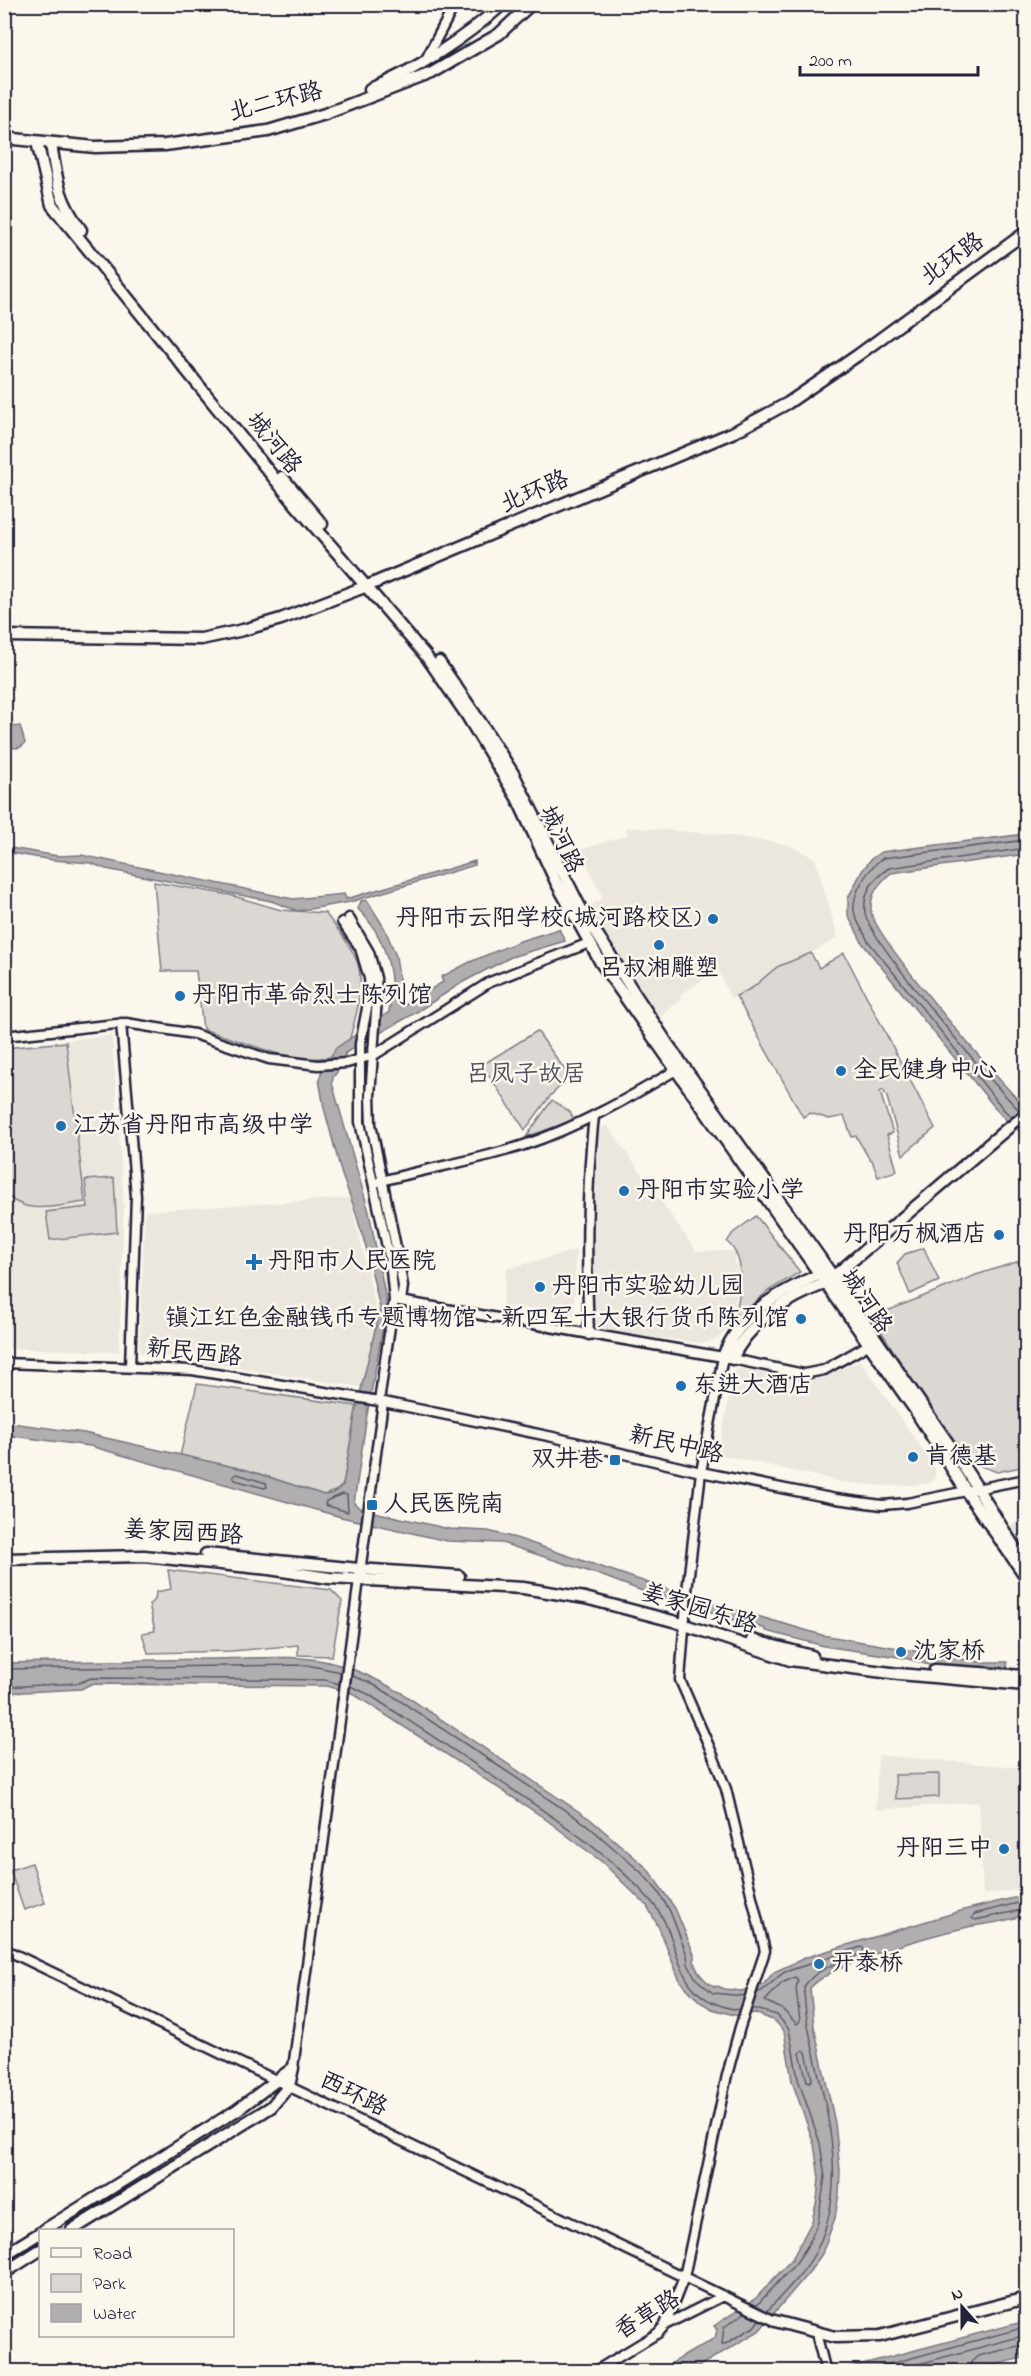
<svg xmlns="http://www.w3.org/2000/svg" width="1031" height="2376" viewBox="0 0 1031 2376" font-family="'Indie Flower','LXGW WenKai TC',sans-serif">
	<style>
		.built { fill: #ebe7df }
		.green { fill: #dbd8d3; stroke: #7e7d87; stroke-width: 1.5 }
		.water { fill: #b1aeb0; stroke: #787681; stroke-width: 1.5 }
		.lines { fill: none; stroke-linecap: round; stroke-linejoin: round }
		.shore { stroke: #5b5a6a; stroke-width: 1.5 }
		.minor-casing { stroke: #22223b; stroke-width: 13 }
		.major-casing { stroke: #22223b; stroke-width: 15 }
		.minor { stroke: #fbf7ec; stroke-width: 8 }
		.major { stroke: #fbf7ec; stroke-width: 10 }
		.poi-dot { fill: #1f6fb2; stroke: #fbf7ec; stroke-width: 2 }
		.labels { text-anchor: middle; dominant-baseline: central; stroke-width: 5; stroke-linejoin: round; paint-order: stroke }
		.street-label { font-size: 24px; fill: #22223b; stroke: #fbf7ec }
		.poi-label { font-size: 24px; fill: #22223b; stroke: #fbf7ec; text-anchor: start }
		.park-label { font-size: 24px; fill: #505061; stroke: #fbf7ec }
	</style>
	<rect width="100%" height="100%" fill="#fbf7ec"/>
	<filter id="ink" filterUnits="userSpaceOnUse"><feTurbulence type="fractalNoise" baseFrequency=".0167" numOctaves="2"/><feDisplacementMap in="SourceGraphic" scale="12" xChannelSelector="R" yChannelSelector="G"/><feConvolveMatrix kernelMatrix="1 2 1 2 8 2 1 2 1" color-interpolation-filters="sRGB"/></filter>
	<g filter="url(#ink)">
		<path class="built" d="M626 827 717 834 786 844 815 858 838 938 800 959 777 967 752 988 731 999 719 972H715L680 995 681 999 656 1020 586 908 603 898 580 850 627 835Z
			M112 1035 124 1206 119 1352 5 1348 4 1047Z
			M607 1125 696 1251H736L734 1264 739 1266 735 1310 730 1325 719 1338 705 1343 592 1331 597 1131Z
			M350 1198 377 1312 361 1387 139 1353 145 1211Z
			M576 1250 574 1316 502 1305 507 1269Z
			M860 1361 935 1467V1477L928 1484 883 1486 842 1482 718 1454 734 1372 739 1369 816 1377 832 1373Z
			M1026 1515V1558L1006 1528Z
			M878 1755 1026 1768V1888L983 1895 979 1802 876 1810Z"/>
		<path class="green" d="M154 882 230 895 281 910 325 913C336 927 355 950 359 968 364 997 352 1029 345 1056L308 1059 275 1053 203 1029 196 971H162Z
			M811 953 819 968 844 953 935 1128 903 1155 887 1097 883 1090 880 1092 893 1133 887 1135 897 1171 878 1177 872 1160H870L856 1136 852 1137 844 1116 829 1119 810 1113 803 1117 736 996 752 988 777 967Z
			M537 1031 570 1077 551 1095 525 1130 482 1065Z
			M66 1042 85 1202C59 1205 23 1217 5 1192V1048Z
			M552 1100 570 1112 574 1120 526 1137Z
			M114 1178 117 1232 50 1240 46 1212 88 1207 85 1180Z
			M756 1216 800 1272 768 1291 742 1313 734 1323C739 1297 749 1260 727 1242L733 1233Z
			M924 1248 939 1281 910 1294 897 1263 905 1254Z
			M1026 1259V1466L997 1472 967 1461 953 1445 872 1317 976 1275Z
			M197 1384 357 1406 343 1485 338 1490 324 1495 247 1470 180 1456Z
			M168 1570 331 1590 342 1601 332 1656 298 1655V1645L232 1651 148 1653 142 1633 155 1631 149 1604 155 1600 156 1592 171 1589Z
			M939 1774V1797L896 1799 895 1775Z
			M32 1863 45 1903 24 1910 10 1870Z"/>
		<path class="water" d="M20 726 25 743C19 751 13 747 5 746V728Z
			M1026 834V854L891 873C878 884 870 894 871 911 873 936 1002 1085 1026 1108V1137L1001 1115 927 1024 863 944 848 915V898L862 871 871 859 881 852Z
			M4 847 58 856 81 855 293 899 344 894 346 899 475 861V865L350 902 298 911 271 901 106 869 91 863 53 860 5 852Z
			M367 900 385 929 396 956 403 1006 443 982 441 977 470 962 520 941 559 929 565 941 511 957 463 982 415 1013 345 1053 342 1066 333 1077 332 1083 369 1212 387 1305 367 1415 354 1503 361 1509 449 1529 488 1531 516 1538 675 1592 822 1635 980 1662H1007L1008 1671 929 1665 905 1658 824 1646 766 1631V1629L753 1625 752 1627 718 1614 645 1592 600 1575 502 1543 447 1541 341 1517 90 1446 5 1435V1422L84 1433 247 1470 324 1495 332 1494 343 1485 355 1415 380 1308 366 1247 354 1207 342 1175 324 1108 319 1079 323 1068 336 1048 389 1012C397 976 385 935 358 909L361 901Z
			M210 1659C249 1659 298 1653 336 1664 359 1670 379 1681 400 1692L590 1819 647 1868 675 1908 694 1954C693 1969 703 1981 716 1987L718 1986 724 1989 741 1991 758 1986 763 1985 774 1972 807 1957 964 1910 1026 1895V1914C1009 1922 988 1923 968 1927 932 1935 833 1962 810 1988L814 2026 835 2123 840 2170 839 2194 835 2218 822 2254 810 2271 759 2331 691 2371H658L715 2338 717 2330 714 2326 756 2298 792 2259 812 2221 817 2200 819 2178 814 2144 792 2081 784 2031 775 2021 755 2013 738 2016 712 2009 700 2002 680 1981 659 1928 647 1906 602 1862 540 1815 352 1693 326 1686 91 1684 81 1689 5 1693 4 1663Z
			M1026 2321V2357L972 2371H836Z"/>
		<g class="lines">
			<path class="shore" d="M1020 1111C994 1086 869 940 865 913 863 893 873 878 889 868L1026 848
				M1012 1117 1005 1111 868 941C864 932 858 924 855 915 849 897 868 868 883 858L1026 840
				M237 1474 266 1483 267 1487 264 1488 235 1480 233 1476Z
				M343 1494 347 1495 348 1512 325 1505 326 1501Z
				M4 1669 307 1665 341 1672
				M352 1676 369 1682 396 1698 586 1824 642 1873 657 1890 670 1911 687 1955 688 1964 696 1979 713 1993 744 1996
				M350 1686 368 1694C412 1723 457 1752 501 1782 553 1817 609 1853 651 1901 687 1942 666 2000 740 2010
				M4 1687 79 1683 91 1678 247 1679 326 1680 339 1684
				M1026 1901 974 1914 972 1918 975 1920 1026 1909
				M795 1977 798 1980 796 1989 800 2021 797 2024 782 2009 765 2001 782 1983Z
				M757 1993C769 1989 774 1978 785 1972L855 1949 861 1947 864 1949 863 1953C844 1961 815 1968 804 1987 804 2017 813 2047 819 2076 833 2134 844 2196 816 2251 806 2271 783 2294 767 2311
				M752 2008 777 2015 789 2029 798 2079 820 2143 825 2177 818 2222 808 2245 796 2263 756 2306
				M803 2050 806 2052 812 2079 810 2082 807 2081 800 2053Z
				M745 2313 724 2327 722 2344H725L754 2327 759 2320
				M860 2372 1026 2327
				M889 2372 1026 2335
				M969 2372 971 2362 978 2356 1026 2344"/>
			<defs>
				<path id="minor" d="M426 59 455 4
					M349 918 369 952 376 978 377 998 370 1096 371 1124 399 1262 403 1286 401 1301
					M342 922 360 948 369 978 370 993 360 1044V1122L390 1261 394 1300 379 1401
					M121 1023 136 1196 130 1367
					M4 1036 126 1023 194 1034 269 1059 318 1065 347 1063 374 1055 490 982 589 943
					M1009 1127 1026 1113
					M378 1182C426 1168 477 1161 524 1145 578 1127 627 1099 676 1070
					M394 1300 723 1357 804 1374 824 1370 868 1345
					M589 1335C586 1262 586 1188 594 1116
					M4 1363 192 1370 379 1401 553 1437 701 1472 836 1499 882 1505 907 1503 1026 1479
					M4 1949 775 2321
					M293 2068 383 1402
					M665 2325 684 2277 727 2075 740 2027 765 1951 726 1789 712 1753 680 1680 687 1591 701 1472 723 1357
					M816 2333 826 2372
					M594 2372 658 2333 665 2325 723 2296"/>
				<path id="major" d="M370 89C414 72 467 36 503 4
					M4 138 95 147 165 145 268 131 325 114 432 73 499 34 531 4
					M37 142 52 205 296 505 426 656 466 714 517 798 556 882 601 963 915 1410 966 1491 1026 1577
					M51 144C57 180 58 199 81 230
					M282 477 322 524
					M4 636 201 639 243 630 281 619 367 586 734 432 788 403 858 355 1026 232
					M439 662 481 723 514 775 581 909 633 991 669 1046 818 1255 957 1456 1020 1556
					M723 1357C739 1313 780 1292 820 1274
					M732 1359C750 1320 788 1298 826 1283L1009 1127
					M206 1554 359 1569 459 1576
					M4 1559 144 1556 269 1569 329 1578 523 1588 585 1598 673 1621 790 1660 899 1674 1026 1685
					M752 1640 812 1656
					M935 1670 1026 1676
					M44 2230 237 2110 293 2068
					M72 2230 271 2107 289 2086 293 2068
					M4 2255 40 2233
					M4 2273 40 2250
					M775 2321 835 2337 880 2336 1026 2298"/>
			</defs>
			<use href="#minor" class="minor-casing"/>
			<use href="#major" class="major-casing"/>
			<use href="#minor" class="minor"/>
			<use href="#major" class="major"/>
		</g>
	</g>
	<g class="poi-dot">
		<circle cx="713" cy="919" r="6"/>
		<circle cx="659" cy="945" r="6"/>
		<circle cx="180" cy="996" r="6"/>
		<circle cx="841" cy="1071" r="6"/>
		<circle cx="61" cy="1126" r="6"/>
		<circle cx="624" cy="1191" r="6"/>
		<circle cx="999" cy="1235" r="6"/>
		<path d="M251 1253h6v6h6v6h-6v6h-6v-6h-6v-6h6z"/>
		<circle cx="540" cy="1287" r="6"/>
		<circle cx="801" cy="1319" r="6"/>
		<circle cx="681" cy="1386" r="6"/>
		<circle cx="913" cy="1457" r="6"/>
		<rect x="609" y="1454" width="12" height="12" rx="3"/>
		<rect x="366" y="1499" width="12" height="12" rx="3"/>
		<circle cx="901" cy="1652" r="6"/>
		<circle cx="1004" cy="1849" r="6"/>
		<circle cx="819" cy="1964" r="6"/>
	</g>
	<g class="labels">
		<g class="street-label">
			<text transform="translate(276 103) rotate(-14)">北二环路</text>
			<text transform="translate(953 260) rotate(-36)">北环路</text>
			<text transform="translate(273 444) rotate(51)">城河路</text>
			<text transform="translate(535 493) rotate(-23)">北环路</text>
			<text transform="translate(560 840) rotate(65)">城河路</text>
			<text transform="translate(865 1302) rotate(56)">城河路</text>
			<text transform="translate(194 1354) rotate(6)">新民西路</text>
			<text transform="translate(676 1446) rotate(13)">新民中路</text>
			<text transform="translate(183 1534) rotate(3)">姜家园西路</text>
			<text transform="translate(699 1610) rotate(17)">姜家园东路</text>
			<text transform="translate(353 2095) rotate(26)">西环路</text>
			<text transform="translate(648 2316) rotate(-31)">香草路</text>
		</g>
		<g class="poi-label">
			<text x="701" y="919" text-anchor="end">丹阳市云阳学校(城河路校区)</text>
			<text x="659" y="969" text-anchor="middle">吕叔湘雕塑</text>
			<text x="192" y="996">丹阳市革命烈士陈列馆</text>
			<text x="853" y="1071">全民健身中心</text>
			<text x="73" y="1126">江苏省丹阳市高级中学</text>
			<text x="636" y="1191">丹阳市实验小学</text>
			<text x="987" y="1235" text-anchor="end">丹阳万枫酒店</text>
			<text x="268" y="1262">丹阳市人民医院</text>
			<text x="552" y="1287">丹阳市实验幼儿园</text>
			<text x="789" y="1319" text-anchor="end">镇江红色金融钱币专题博物馆、新四军十大银行货币陈列馆</text>
			<text x="693" y="1386">东进大酒店</text>
			<text x="925" y="1457">肯德基</text>
			<text x="603" y="1460" text-anchor="end">双井巷</text>
			<text x="384" y="1505">人民医院南</text>
			<text x="913" y="1652">沈家桥</text>
			<text x="992" y="1849" text-anchor="end">丹阳三中</text>
			<text x="831" y="1964">开泰桥</text>
		</g>
		<g class="park-label">
			<text x="526" y="1075">吕凤子故居</text>
		</g>
	</g>
	<rect width="1031" height="2376" fill="none" stroke="#fbf7ec" stroke-width="24"/>
	<rect x="12" y="12" width="1007" height="2352" fill="none" stroke="#22223b" stroke-width="2" filter="url(#ink)"/>
	<rect x="39" y="2229" width="195" height="108" fill="#fbf7ec" stroke="#a4a2a5" stroke-width="1.5"/>
	<rect x="51" y="2248" width="30" height="9" fill="#fbf7ec" stroke="#a4a2a5" stroke-width="1.5"/>
	<text x="93" y="2259" font-size="18" fill="#22223b">Road</text>
	<rect x="51" y="2274" width="30" height="18" fill="#dbd8d3" stroke="#a4a2a5" stroke-width="1.5"/>
	<text x="93" y="2289" font-size="18" fill="#22223b">Park</text>
	<rect x="51" y="2304" width="30" height="18" fill="#b1aeb0" stroke="#a4a2a5" stroke-width="1.5"/>
	<text x="93" y="2319" font-size="18" fill="#22223b">Water</text>
	<g transform="translate(962 2307) rotate(339)" stroke="#fbf7ec" stroke-width="4.5" paint-order="stroke">
	<path d="M0-4.5L10 22L0 15L-10 22Z" fill="#22223b"/>
	<text y="-9" font-size="16" font-weight="bold" text-anchor="middle" fill="#22223b">N</text>
	</g>
	<path d="M800 66v9h178v-9" fill="none" stroke="#22223b" stroke-width="3"/>
	<text x="809" y="66" font-size="18" fill="#22223b" stroke="#fbf7ec" stroke-width="4.5" paint-order="stroke">200 m</text>
</svg>
